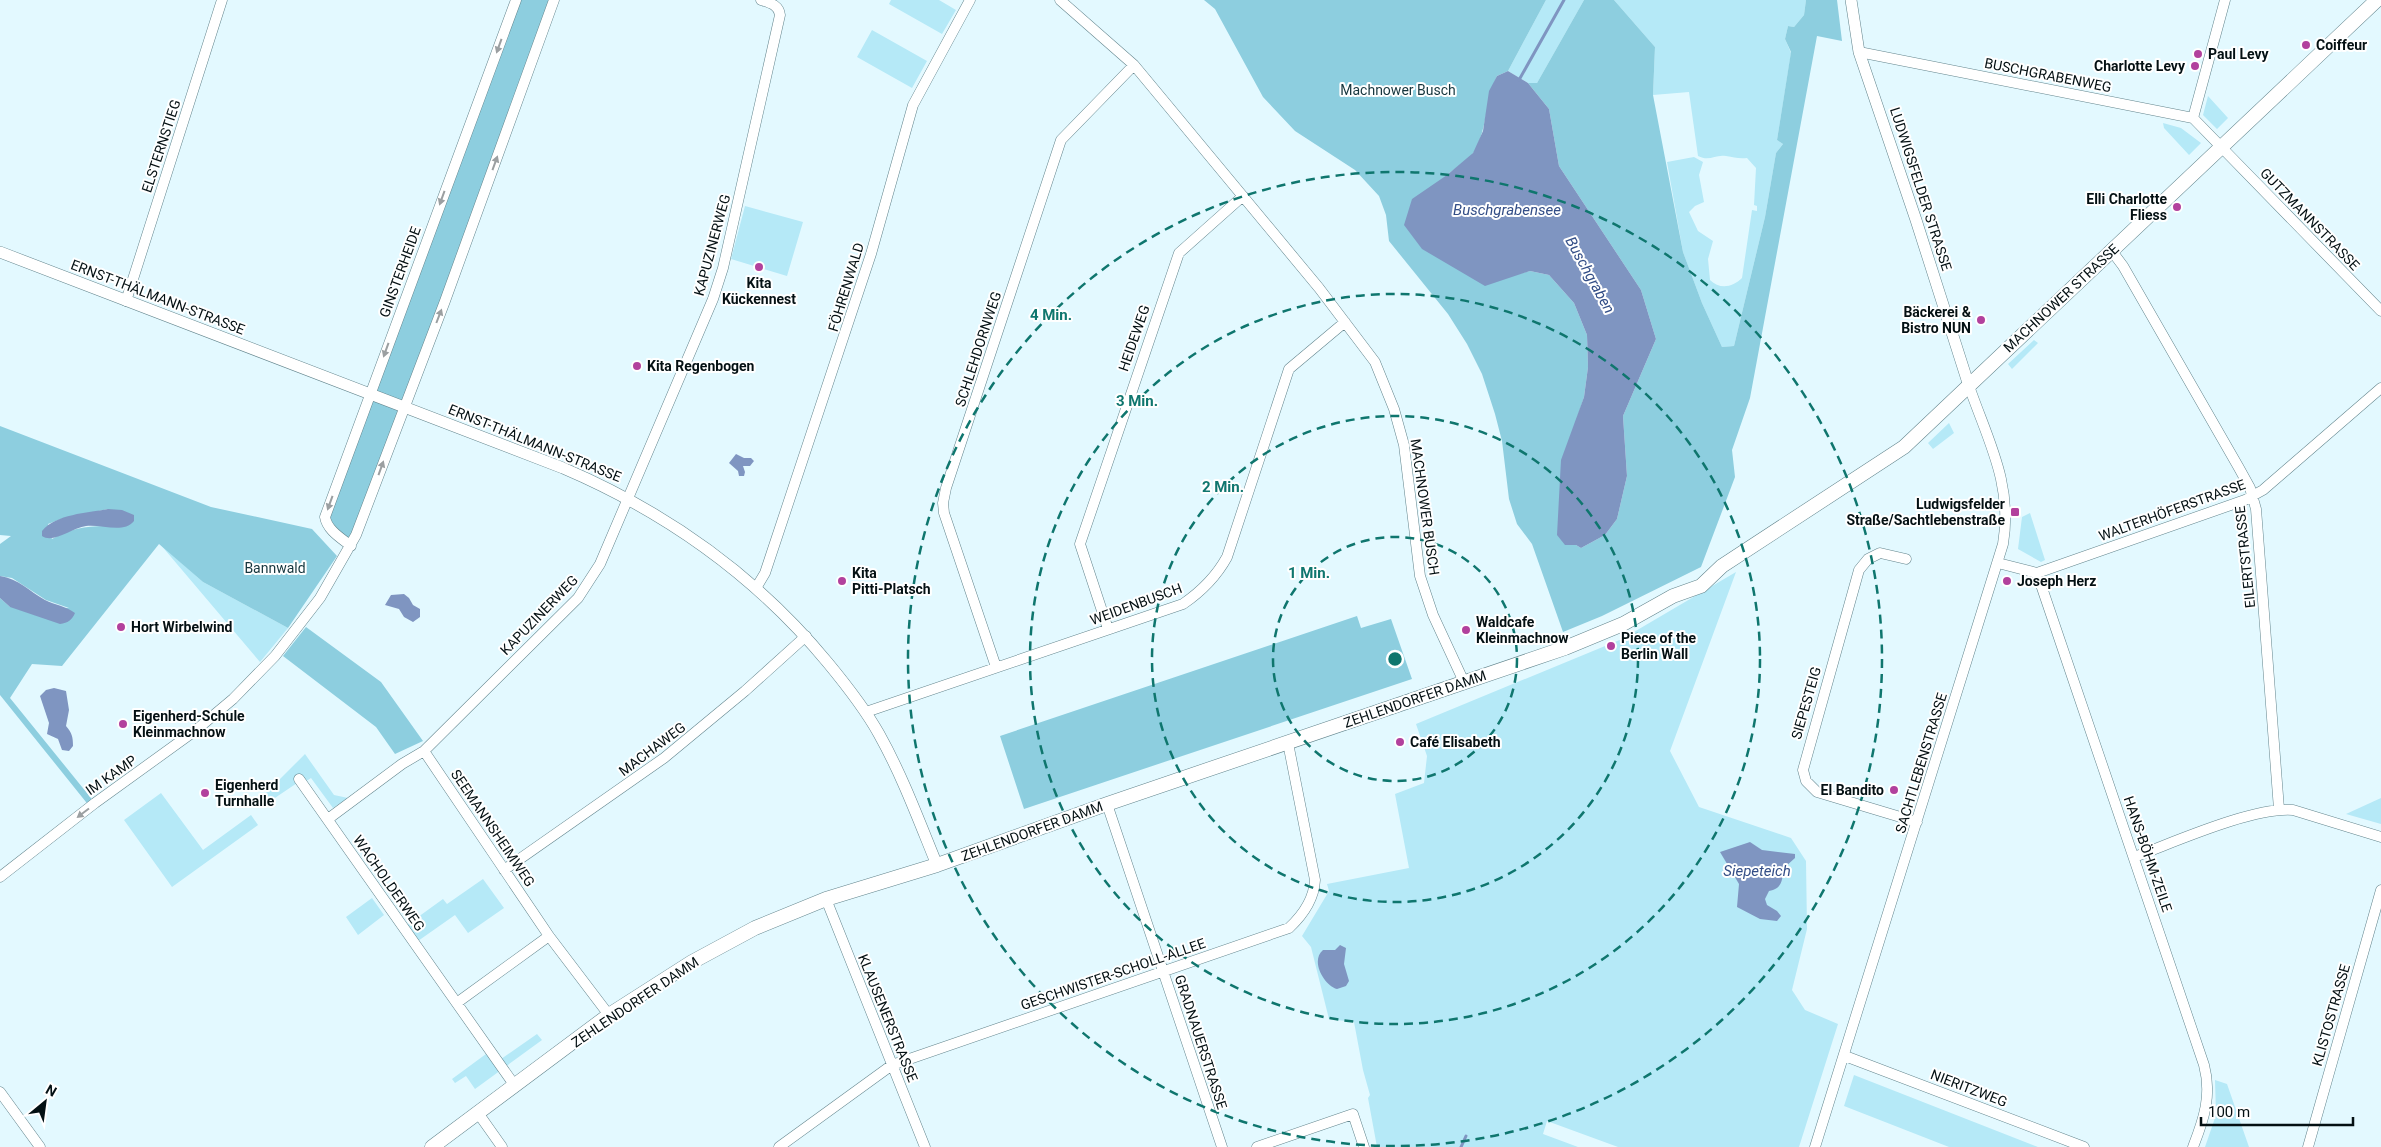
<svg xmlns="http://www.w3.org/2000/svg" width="2381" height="1147" viewBox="0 0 2381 1147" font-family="Roboto,sans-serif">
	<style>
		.green { fill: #b5e9f7 }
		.forest { fill: #8dcedf; fill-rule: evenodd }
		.water { fill: #7f95c1 }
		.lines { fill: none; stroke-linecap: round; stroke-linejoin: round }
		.stream { stroke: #7f95c1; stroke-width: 3 }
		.minor-casing { stroke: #63858d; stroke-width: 11 }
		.tertiary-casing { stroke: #63858d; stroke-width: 12 }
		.secondary-casing { stroke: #63858d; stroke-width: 15 }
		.minor { stroke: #fff; stroke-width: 10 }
		.tertiary { stroke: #fff; stroke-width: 11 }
		.secondary { stroke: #fff; stroke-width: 14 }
		.oneway { fill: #9b9fa1 }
		.ring { fill: none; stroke: #0f766e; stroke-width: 2.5; stroke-dasharray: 9 6 }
		.poi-dot { fill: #b2419d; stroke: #fff; stroke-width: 2 }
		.labels { text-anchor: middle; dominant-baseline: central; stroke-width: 4; stroke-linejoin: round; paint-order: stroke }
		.poi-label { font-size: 14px; font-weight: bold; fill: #041013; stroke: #fff; text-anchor: start }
		.street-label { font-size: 14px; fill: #041013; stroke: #fff }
		.park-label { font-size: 14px; fill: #15353d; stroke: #fff }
		.water-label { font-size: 15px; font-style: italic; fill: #334e87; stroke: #fff }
		.centre { fill: #0f766e; stroke: #fff; stroke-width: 2.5 }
		.ring-label { font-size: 15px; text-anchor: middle; font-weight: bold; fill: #0f766e; stroke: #fff; stroke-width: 4; stroke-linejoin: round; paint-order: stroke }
	</style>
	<rect width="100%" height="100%" fill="#e3f9ff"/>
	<path class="green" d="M891 0H939L956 10 942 34 889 4Z
		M1546 0H1584L1537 83H1528L1508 71Z
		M1614 0H1806L1804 15 1794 27 1788 26 1785 39 1791 53 1777 140 1783 144 1776 153 1765 217 1734 346 1722 347 1702 303 1683 252 1667 162 1694 157 1703 162 1699 175 1704 202 1695 206 1689 212 1698 231 1713 241 1708 259 1710 280C1720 290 1733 287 1742 278L1752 210 1757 211V206L1754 205 1756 168 1747 158C1738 159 1734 157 1726 156 1715 154 1710 162 1698 156L1689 92 1653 95 1655 47Z
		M872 30 927 61 912 88 857 57Z
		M2208 96 2228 118 2217 129 2203 115Z
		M2163 123 2181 128 2201 143 2189 155 2164 128Z
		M745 206 803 222 787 276 731 259Z
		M2034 340 2038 343 2012 369 2008 364Z
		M1949 423 1954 433 1933 449 1928 443Z
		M2030 513 2045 560 2041 562 2018 549 2022 517Z
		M160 544 203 582 288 628 260 662Z
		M1736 572 1670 751 1699 807 1791 838 1806 861 1807 929 1792 990 1805 1010 1838 1024 1799 1147H1618L1547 1121 1543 1134 1578 1147H1377L1368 1098 1370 1095 1363 1070 1354 1022 1329 1019 1311 947 1302 936 1329 891 1327 884 1409 868 1395 794 1424 783 1427 756 1416 724 1622 639Z
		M305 754 334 795 348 798 333 808 311 778 305 782 303 779 260 808 256 803Z
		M161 793 203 850 251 815 258 825 172 887 124 820Z
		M2381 798V824L2346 814Z
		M483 879 504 908 468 933 455 915 418 941 407 925 443 899 447 904Z
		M372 898 384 915 358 935 346 917Z
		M537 1034 542 1040 475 1089 466 1076 455 1083 452 1079 486 1054 494 1064Z
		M1854 1075 2038 1147H1949L1844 1106Z
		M2215 1080 2227 1084 2249 1147H2205L2216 1115Z"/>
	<path class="forest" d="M516 0H554L351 546 326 523Z
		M1204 0H1546L1508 71 1497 76C1485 100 1488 128 1474 152 1468 161 1455 168 1447 175L1510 276 1530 271 1549 275 1574 303 1587 335 1588 367 1584 397 1577 418 1576 545 1581 548 1605 535 1617 519 1627 476 1623 416 1656 339 1641 290 1559 166 1549 109 1528 83H1537L1584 0H1614L1655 47 1653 95 1683 252 1702 303 1722 347 1734 346 1765 217 1776 153 1783 144 1777 140 1791 52 1785 39 1788 26 1794 27 1804 15 1806 0H1837L1842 41 1817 36 1750 398 1732 450 1735 477 1701 567 1602 616 1563 632 1532 544 1517 524 1509 499 1502 441 1495 414 1482 374 1467 344 1448 314 1389 241 1386 215 1379 196 1355 170 1295 131 1263 97 1215 9Z
		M0 426 211 507 312 529 337 556 288 628 203 582 159 544 62 666 32 664 10 698 95 803 90 807 0 695V598L10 607 69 608 46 600 12 578 0 576V544L11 536 0 535ZM108 509 104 526C85 526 70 529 52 539L48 524 61 519Z
		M1357 616 1361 628 1391 619 1412 679 1024 809 1000 736Z
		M306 627 381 682 423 741 395 754 376 727 283 656Z"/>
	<path class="water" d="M1508 71 1528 83 1549 109 1559 166 1641 290 1656 339 1623 416 1627 476 1617 519 1605 535 1581 548 1576 545H1565L1557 535 1561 460 1584 397 1588 367 1587 335 1574 303 1549 275 1530 271 1485 286 1422 249 1404 225 1412 199 1447 175 1473 153 1483 131 1489 91 1497 76Z
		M736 454 744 458H751L754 461 750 466H743L745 472 744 476H739L738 471 729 463Z
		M108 509 122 510 134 515V521C124 534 101 524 86 526 72 528 53 544 42 536V531C56 514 87 513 108 509Z
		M0 576C19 579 29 591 45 600 55 605 66 606 75 613 72 620 68 623 60 624L10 607 0 598Z
		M404 594 409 598 413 605 420 609V617L413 622 404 617 399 609 385 605 391 595Z
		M54 688 66 691 69 710 66 726C72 733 73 737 73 746L69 751 62 750 58 739 47 734 49 723 40 696 46 690Z
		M1750 842 1762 850 1795 854V858L1785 867C1781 879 1784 888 1769 891L1765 899 1767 905 1777 911 1781 916 1777 921 1760 919 1737 907 1739 884 1720 852Z
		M1340 945 1346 948 1344 964 1349 981 1346 986 1337 989C1324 985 1310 961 1323 950H1335Z"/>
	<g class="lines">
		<path class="stream" d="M1519 80 1564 0
			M1461 1147 1466 1136"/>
		<defs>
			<path id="minor" d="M1060 0 1134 65 1319 288 1375 362 1394 409 1404 445 1420 576 1433 615 1464 682
				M1859 52 2193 118 2381 311
				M2193 118 2225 0
				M2111 250 2123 266 2239 468 2250 488 2256 509 2279 809
				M126 301 222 0
				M351 546C341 538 327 530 325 517L516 0
				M1906 559 1880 553 1868 559 1859 570 1803 770 1806 781 1817 792 1917 822
				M1998 563 2037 573 2245 500 2263 490 2381 388
				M2037 573 2204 1065C2212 1095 2204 1119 2193 1147
				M756 588 765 573 871 254 913 105 970 0
				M1108 629 1080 544 1179 253 1243 196
				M996 667 944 513 943 503 946 488 1061 140 1134 65
				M866 712 1183 604C1202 591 1216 577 1227 557L1289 369 1345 322
				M424 751 549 936 609 1015
				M299 779 515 1086
				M1107 804 1222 1147
				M328 819 402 764 424 751 578 598 600 564 713 299 723 268 780 15C779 5 770 3 761 0
				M2134 857C2175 842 2252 807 2293 810L2381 837
				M504 870 664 758 745 691 806 636
				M0 877 95 803 196 730 233 699 275 656 320 598 356 535 445 301 554 0
				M826 899 925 1147
				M458 1002 549 936
				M1845 1056 2084 1147
				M0 1092 40 1147
				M478 1113 502 1147
				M779 1147 892 1065 1289 928C1304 914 1314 899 1315 880L1288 743
				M1257 1147 1353 1114 1364 1147
				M1815 1147 2003 544C2013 484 1988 441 1969 386
				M2308 1147 2381 890"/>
			<path id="tertiary" d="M1851 0 1859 52 1916 220 1969 386
				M0 252 563 468C666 512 757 577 828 663 847 686 865 709 879 734 902 775 919 821 937 865"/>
			<path id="secondary" d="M432 1147 609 1015 692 962 755 928 826 899 937 865 1107 804 1565 648 1623 624 1673 596 1701 586 1722 566 1904 447 2377 0"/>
		</defs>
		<use href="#minor" class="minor-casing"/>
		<use href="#tertiary" class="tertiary-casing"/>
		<use href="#secondary" class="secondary-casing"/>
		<use href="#minor" class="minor"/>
		<use href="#tertiary" class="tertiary"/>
		<use href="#secondary" class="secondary"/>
	</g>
	<defs><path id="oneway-solid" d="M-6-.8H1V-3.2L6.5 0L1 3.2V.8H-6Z" transform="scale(1.25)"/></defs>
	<g class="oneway">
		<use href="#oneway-solid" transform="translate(499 46) rotate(110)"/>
		<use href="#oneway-solid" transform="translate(495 163) rotate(-70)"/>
		<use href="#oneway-solid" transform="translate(442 198) rotate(110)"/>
		<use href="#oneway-solid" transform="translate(439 316) rotate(-69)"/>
		<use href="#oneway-solid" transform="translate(386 350) rotate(110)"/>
		<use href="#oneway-solid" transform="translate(381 468) rotate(-70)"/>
		<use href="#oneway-solid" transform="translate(330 503) rotate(110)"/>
		<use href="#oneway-solid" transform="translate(83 813) rotate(143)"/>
	</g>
	<g class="ring">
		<circle cx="1395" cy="659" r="122"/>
		<circle cx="1395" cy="659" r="243"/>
		<circle cx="1395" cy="659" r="365"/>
		<circle cx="1395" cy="659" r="487"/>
	</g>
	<g class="poi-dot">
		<circle cx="2306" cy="45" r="5"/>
		<circle cx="2198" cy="54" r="5"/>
		<circle cx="2195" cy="66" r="5"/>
		<circle cx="2177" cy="207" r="5"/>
		<circle cx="759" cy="267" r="5"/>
		<circle cx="1981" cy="320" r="5"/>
		<circle cx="637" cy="366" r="5"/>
		<rect x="2010" y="507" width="10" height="10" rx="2.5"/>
		<circle cx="842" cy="581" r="5"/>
		<circle cx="2007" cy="581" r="5"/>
		<circle cx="121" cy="627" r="5"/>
		<circle cx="1466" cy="630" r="5"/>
		<circle cx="1611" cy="646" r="5"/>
		<circle cx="123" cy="724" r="5"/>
		<circle cx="1400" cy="742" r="5"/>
		<circle cx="1894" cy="790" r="5"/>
		<circle cx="205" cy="793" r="5"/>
	</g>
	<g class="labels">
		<g class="poi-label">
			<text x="2316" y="45">Coiffeur</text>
			<text x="2208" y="54">Paul Levy</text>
			<text x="2185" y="66" text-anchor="end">Charlotte Levy</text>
			<text x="2167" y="199" text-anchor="end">Elli Charlotte<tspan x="2167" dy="16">Fliess</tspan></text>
			<text x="759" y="283" text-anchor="middle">Kita<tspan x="759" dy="16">Kückennest</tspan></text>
			<text x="1971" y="312" text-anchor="end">Bäckerei &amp;<tspan x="1971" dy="16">Bistro NUN</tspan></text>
			<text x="647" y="366">Kita Regenbogen</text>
			<text x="2005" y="504" text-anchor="end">Ludwigsfelder<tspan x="2005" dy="16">Straße/Sachtlebenstraße</tspan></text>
			<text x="852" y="573">Kita<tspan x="852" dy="16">Pitti-Platsch</tspan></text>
			<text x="2017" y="581">Joseph Herz</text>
			<text x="1476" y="622">Waldcafe<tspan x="1476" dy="16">Kleinmachnow</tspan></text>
			<text x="131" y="627">Hort Wirbelwind</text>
			<text x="1621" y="638">Piece of the<tspan x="1621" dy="16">Berlin Wall</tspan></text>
			<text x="133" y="716">Eigenherd-Schule<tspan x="133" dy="16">Kleinmachnow</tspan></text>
			<text x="1410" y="742">Café Elisabeth</text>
			<text x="215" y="785">Eigenherd<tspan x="215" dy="16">Turnhalle</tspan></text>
			<text x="1884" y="790" text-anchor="end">El Bandito</text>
		</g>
		<g class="street-label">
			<text transform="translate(2048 75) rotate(11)">BUSCHGRABENWEG</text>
			<text transform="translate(161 146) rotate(-72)">ELSTERNSTIEG</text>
			<text transform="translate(1921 189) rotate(72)">LUDWIGSFELDER STRASSE</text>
			<text transform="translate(2310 219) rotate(46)">GUTZMANNSTRASSE</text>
			<text transform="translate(712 245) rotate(-75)">KAPUZINERWEG</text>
			<text transform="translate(400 272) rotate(-70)">GINSTERHEIDE</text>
			<text transform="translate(846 287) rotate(-73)">FÖHRENWALD</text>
			<text transform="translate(158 297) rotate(21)">ERNST-THÄLMANN-STRASSE</text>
			<text transform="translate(2061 298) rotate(-43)">MACHNOWER STRASSE</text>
			<text transform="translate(1134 338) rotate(-71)">HEIDEWEG</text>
			<text transform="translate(978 349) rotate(-72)">SCHLEHDORNWEG</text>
			<text transform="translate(535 443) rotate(22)">ERNST-THÄLMANN-STRASSE</text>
			<text transform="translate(1425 507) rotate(82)">MACHNOWER BUSCH</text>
			<text transform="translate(2172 510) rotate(-20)">WALTERHÖFERSTRASSE</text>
			<text transform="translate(2245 557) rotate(-96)">EILERTSTRASSE</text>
			<text transform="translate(1136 604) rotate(-20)">WEIDENBUSCH</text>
			<text transform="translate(539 615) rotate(-46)">KAPUZINERWEG</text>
			<text transform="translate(1415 699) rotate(-19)">ZEHLENDORFER DAMM</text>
			<text transform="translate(1806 703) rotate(-74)">SIEPESTEIG</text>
			<text transform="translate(652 749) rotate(-37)">MACHAWEG</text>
			<text transform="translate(1921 763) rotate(-73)">SACHTLEBENSTRASSE</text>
			<text transform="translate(111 775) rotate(-35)">IM KAMP</text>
			<text transform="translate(493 828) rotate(56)">SEEMANNSHEIMWEG</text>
			<text transform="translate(1032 831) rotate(-20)">ZEHLENDORFER DAMM</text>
			<text transform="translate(2148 854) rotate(71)">HANS-BÖHM-ZEILE</text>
			<text transform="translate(389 883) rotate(55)">WACHOLDERWEG</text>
			<text transform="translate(1113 974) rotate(-19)">GESCHWISTER-SCHOLL-ALLEE</text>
			<text transform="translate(635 1002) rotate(-34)">ZEHLENDORFER DAMM</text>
			<text transform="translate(2331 1015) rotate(-74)">KLISTOSTRASSE</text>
			<text transform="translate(888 1018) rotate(68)">KLAUSENERSTRASSE</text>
			<text transform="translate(1201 1042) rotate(72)">GRADNAUERSTRASSE</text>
			<text transform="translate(1969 1088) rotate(21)">NIERITZWEG</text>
		</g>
		<g class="park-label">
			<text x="1398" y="90">Machnower Busch</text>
			<text x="275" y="568">Bannwald</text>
		</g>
		<g class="water-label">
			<text x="1507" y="210">Buschgrabensee</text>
			<text transform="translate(1590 275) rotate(61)">Buschgraben</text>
			<text x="1757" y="871">Siepeteich</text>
		</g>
	</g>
	<circle cx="1395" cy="659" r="8" class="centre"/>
	<g class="ring-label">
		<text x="1051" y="320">4 Min.</text>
		<text x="1137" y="406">3 Min.</text>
		<text x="1223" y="492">2 Min.</text>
		<text x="1309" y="578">1 Min.</text>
	</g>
	<g transform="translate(45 1102) rotate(29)" stroke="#ffffff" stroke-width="4" paint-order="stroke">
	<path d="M0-4L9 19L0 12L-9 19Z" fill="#041013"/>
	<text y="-8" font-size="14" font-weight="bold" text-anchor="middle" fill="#041013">N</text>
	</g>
	<path d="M2201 1117v8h152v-8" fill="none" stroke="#041013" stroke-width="2.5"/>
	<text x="2208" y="1117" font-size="15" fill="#041013" stroke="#ffffff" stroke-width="4" paint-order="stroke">100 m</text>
</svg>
